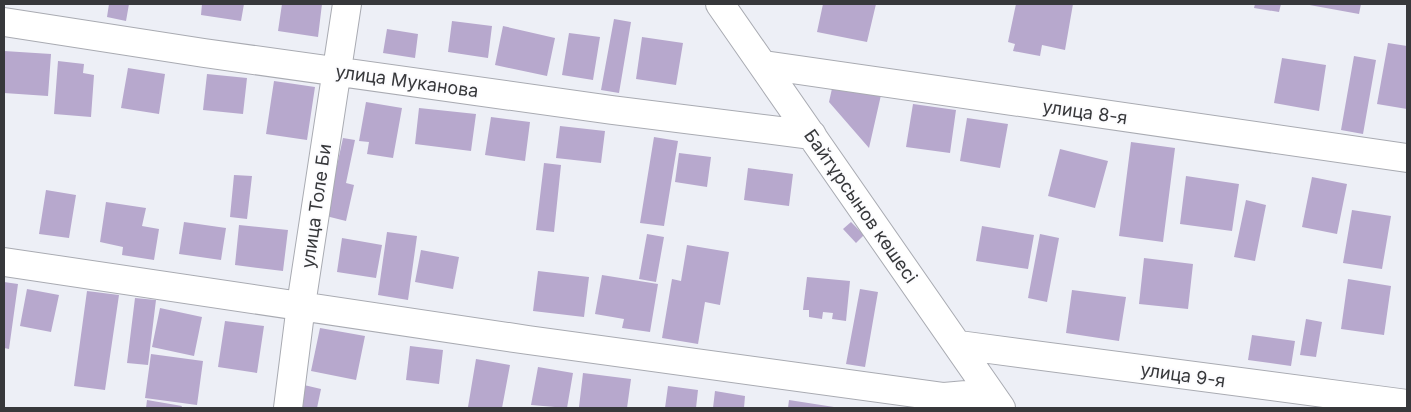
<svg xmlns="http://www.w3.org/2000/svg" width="1411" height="412" viewBox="0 0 1411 412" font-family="Inter,sans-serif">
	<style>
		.building { fill: #b7a8cd }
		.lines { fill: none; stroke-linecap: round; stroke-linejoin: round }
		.minor-casing { stroke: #a9abb2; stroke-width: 30 }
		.minor { stroke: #fff; stroke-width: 28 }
		.labels { text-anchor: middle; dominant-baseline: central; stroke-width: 4; stroke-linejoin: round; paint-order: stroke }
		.street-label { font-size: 18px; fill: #37383b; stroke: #fcfcfe }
	</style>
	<rect width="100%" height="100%" fill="#edeff6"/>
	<path class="building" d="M109 4H129L126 21 107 17Z
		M202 4H244L241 21 201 15Z
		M282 4H322L318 37 278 31Z
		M823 4H876L867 42 817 32Z
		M1016 4H1073L1065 50 1042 45 1040 56 1013 51 1015 44 1008 42Z
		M1255 4H1281L1279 12 1254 8Z
		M1304 4H1361L1359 14Z
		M614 19 631 22 619 93 601 90Z
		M452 21 492 26 488 58 448 52Z
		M503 26 555 38 547 76 495 65Z
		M387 29 418 34 415 58 383 53Z
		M569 33 600 37 593 80 562 75Z
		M642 37 683 43 676 85 636 79Z
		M1388 43 1407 46V109L1377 104Z
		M4 51 51 54 48 96 4 93Z
		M1354 56 1376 60 1363 134 1341 130Z
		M1282 58 1326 65 1319 111 1274 103Z
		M58 61 84 64 83 73 94 75 91 117 54 114Z
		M128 68 165 74 159 114 121 108Z
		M207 74 247 78 243 114 203 110Z
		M274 81 315 87 307 140 266 134Z
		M833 84 881 95 869 148 829 102Z
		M366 102 402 108 393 158 367 154 369 142 359 141Z
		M913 104 956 110 950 153 906 147Z
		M419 108 476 114 471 151 415 144Z
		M491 117 530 122 525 161 485 155Z
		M967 118 1008 124 1000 168 960 161Z
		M560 126 605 131 601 163 556 158Z
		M654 137 678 141 664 226 640 223Z
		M343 138 355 140 346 183 354 185 346 221 326 216Z
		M1131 142 1175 148 1163 242 1119 236Z
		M1060 149 1108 161 1095 208 1048 196Z
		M679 153 711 157 707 187 675 182Z
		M544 163 561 165 554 232 536 230Z
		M748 168 793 174 789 206 744 200Z
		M234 175 252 176 247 219 230 217Z
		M1186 176 1239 184 1232 231 1180 224Z
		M1312 177 1347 184 1337 234 1302 227Z
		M46 190 76 195 69 238 39 234Z
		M1246 200 1266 205 1255 261 1234 257Z
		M106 202 146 208 142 226 159 229 154 260 122 255 123 247 100 242Z
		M1352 210 1391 216 1382 269 1343 263Z
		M184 222 226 228 221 260 179 254Z
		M851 222 864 235 856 243 843 229Z
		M239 225 288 230 283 271 235 265Z
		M982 226 1034 235 1028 269 976 261Z
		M387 232 417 236 408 300 378 295Z
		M647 234 664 237 656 282 639 279Z
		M1040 234 1059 238 1047 302 1028 298Z
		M342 238 382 245 376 278 337 272Z
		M687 245 729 252 720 305 705 302 698 344 662 338 672 279 681 281Z
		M421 250 459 257 453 289 415 282Z
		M1144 258 1193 264 1188 309 1139 304Z
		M538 271 589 277 584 317 533 311Z
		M602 275 658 284 650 332 622 328 624 319 595 314Z
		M807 277 850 281 846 321 832 319 833 313 823 312 822 319 809 317V310H803Z
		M1348 279 1391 286 1384 335 1341 329Z
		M4 282 18 284 9 349 4 348Z
		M27 289 59 295 51 332 20 326Z
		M860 289 878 292 865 367 846 364Z
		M1072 290 1126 297 1119 341 1066 333Z
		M87 291 119 295 105 390 74 386Z
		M135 298 156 300 148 365 127 363Z
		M160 308 202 317 194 356 152 347Z
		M1306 319 1322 322 1316 357 1300 355Z
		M225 321 264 326 257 373 218 367Z
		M320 328 365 336 356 380 311 371Z
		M1252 335 1295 341 1291 366 1248 360Z
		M410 346 443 350 439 384 406 380Z
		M151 354 203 361 197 405 145 398Z
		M476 359 510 365 502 408 468 407Z
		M538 367 573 373 567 408 531 405Z
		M583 373 631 379 627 408 579 407Z
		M304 385 321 389 317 408H300Z
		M668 386 698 390 696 408H665Z
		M715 391 745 396 744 408H713Z
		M147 400 182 406 181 408H146Z
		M789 400 834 407V408H788Z"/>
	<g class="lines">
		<defs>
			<path id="minor" d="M720 4 1001 408
				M4 22 204 53 612 110 812 135
				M764 65 1407 158
				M4 262 528 340 944 397 989 393
				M959 345 1407 404
				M288 408 301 305 347 4"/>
		</defs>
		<use href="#minor" class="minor-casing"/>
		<use href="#minor" class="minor"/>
	</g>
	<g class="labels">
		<g class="street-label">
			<text transform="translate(407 81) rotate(8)">улица Муканова</text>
			<text transform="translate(1085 112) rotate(8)">улица 8-я</text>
			<text transform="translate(316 206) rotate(-82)">улица Толе Би</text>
			<text transform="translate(861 206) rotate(55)">Байтұрсынов көшесі</text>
			<text transform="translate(1183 375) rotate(8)">улица 9-я</text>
		</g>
	</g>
	<rect width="1411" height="412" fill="none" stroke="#37383b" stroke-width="10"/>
</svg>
